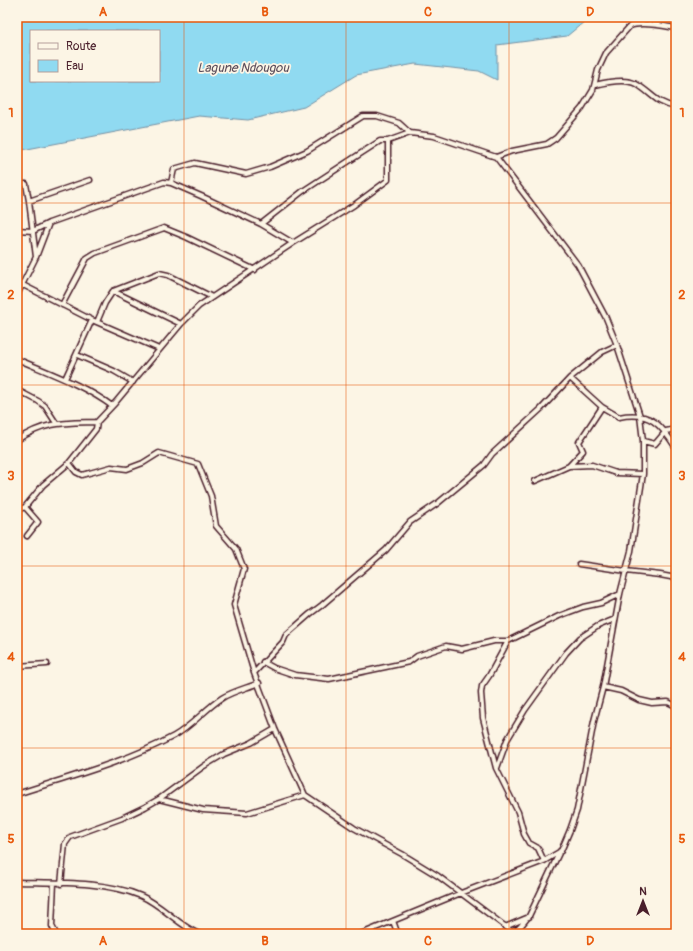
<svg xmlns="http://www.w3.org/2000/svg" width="693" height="951" viewBox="0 0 693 951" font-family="Pangolin,sans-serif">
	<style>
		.water { fill: #90daf1; stroke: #748fa2; fill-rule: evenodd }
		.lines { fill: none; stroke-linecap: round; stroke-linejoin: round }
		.minor-casing { stroke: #4a1f2b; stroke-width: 7 }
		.minor { stroke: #fcf5e5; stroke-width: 4 }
		.grid { fill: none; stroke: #e8590c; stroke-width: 1; stroke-opacity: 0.55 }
		.labels { text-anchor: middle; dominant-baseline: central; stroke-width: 3.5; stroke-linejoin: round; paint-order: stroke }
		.water-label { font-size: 13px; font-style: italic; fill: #5c4e5c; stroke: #fcf5e5 }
		.neatline { fill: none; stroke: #e8590c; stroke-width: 1.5 }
		.grid-label { font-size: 13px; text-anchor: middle; font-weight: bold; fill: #e8590c }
	</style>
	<rect width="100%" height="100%" fill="#fcf5e5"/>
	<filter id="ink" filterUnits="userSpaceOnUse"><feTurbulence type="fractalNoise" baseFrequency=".025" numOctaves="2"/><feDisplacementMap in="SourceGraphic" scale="8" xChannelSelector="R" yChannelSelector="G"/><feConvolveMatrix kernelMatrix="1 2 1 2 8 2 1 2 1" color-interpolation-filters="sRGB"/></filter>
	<g filter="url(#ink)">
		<path class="water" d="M17 17H590L567 36 497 45V80L479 71 415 64 356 75 304 107 248 120 199 116 17 151ZM31 31H159V81H31Z"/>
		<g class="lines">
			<defs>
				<path id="minor" d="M595 85C607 82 625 78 636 84 651 92 656 104 676 107
					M496 157 512 151 547 144 556 138 582 108 593 90 598 70 606 53 630 26C641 21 664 26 676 28
					M171 183 174 169 195 163 246 174 270 167 307 151 363 116H377L399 123 410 133
					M17 184H26L29 201 36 257
					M29 201 90 180
					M261 224 293 243
					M17 230 33 231 49 223
					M17 282 92 320 159 349
					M113 291 159 273 168 275 212 297
					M17 295 36 257 49 223 164 182 171 183 201 196 261 224 303 191 346 163 380 141H388
					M62 305 87 258 95 253 164 228 186 237 255 270
					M97 322 105 303 113 291 181 324
					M77 355 114 371 133 382
					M17 359C49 373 84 385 112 406
					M570 378 602 407 619 417C650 411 661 424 676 448
					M65 379 92 320
					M17 390 38 401 45 406 56 423
					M17 440C46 421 64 423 97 422L115 403 181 324 199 306 293 243 354 205 388 180V141L410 133 434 136 496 157 578 265 606 318 617 345 640 416 643 441V474L631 551 620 594 603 687 594 721 577 810 570 830 561 851 544 861 461 893 361 934
					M643 441 655 444 666 431 676 429
					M69 463 76 472 82 475 111 467 127 469 143 463 159 453 198 464 211 496 216 526 236 549 244 569 234 605 254 673 275 729 305 795 354 828 402 854 438 876 514 933 513 934
					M569 466 583 451 579 442 602 407
					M535 481 569 466 592 465 616 473 643 474
					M25 507 38 522 27 536
					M17 510 25 507 43 485 69 463 96 429 97 422
					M579 564 626 571 660 575 676 578
					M263 662 274 668 295 675 329 679 409 662 417 656 446 646 462 649 494 641H508
					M17 666 47 664
					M254 673 283 642 286 635 310 614 322 605 386 550 410 522 438 503 484 465 492 454 541 409 570 378 602 352 617 345
					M603 687 621 691 639 700 652 703 668 702 676 706
					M497 768 507 740 525 710 566 653 580 638 598 626 615 619
					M17 794C69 777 126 762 174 736 192 726 205 709 222 698 233 691 247 688 259 683
					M159 799 203 810 247 813 305 795
					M544 861 538 848 529 843 524 834 518 812 496 768 483 718 481 693 482 686 489 676 508 641 559 616 583 607 601 603 620 594
					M17 882C55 883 105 881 141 896 162 905 178 925 199 934
					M54 883 52 926 56 934
					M61 884 65 844 70 837 122 818 145 807 159 799 204 766 224 754 251 743 275 729
					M393 921 397 932 396 934
					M505 927 529 917
					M515 934 514 933 520 927 529 916 560 851"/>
			</defs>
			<use href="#minor" class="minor-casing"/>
			<use href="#minor" class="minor"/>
		</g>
	</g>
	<path class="grid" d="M184 17V934M346 17V934M509 17V934M17 203H676M17 385H676M17 566H676M17 748H676"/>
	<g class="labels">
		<g class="water-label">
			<text x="243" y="68">Lagune Ndougou</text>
		</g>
	</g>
	<rect width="693" height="951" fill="none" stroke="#fcf5e5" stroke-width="44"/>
	<rect x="30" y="30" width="130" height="52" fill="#fcf5e5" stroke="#b59f9b"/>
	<rect x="38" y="43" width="20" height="6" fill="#fcf5e5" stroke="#b59f9b"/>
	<text x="66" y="50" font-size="12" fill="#4a1f2b">Route</text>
	<rect x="38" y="60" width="20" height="12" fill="#90daf1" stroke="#b59f9b"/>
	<text x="66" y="70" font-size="12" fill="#4a1f2b">Eau</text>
	<g transform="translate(643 901)" stroke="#fcf5e5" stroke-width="3" paint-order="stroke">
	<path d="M0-3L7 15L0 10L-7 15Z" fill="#4a1f2b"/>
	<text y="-6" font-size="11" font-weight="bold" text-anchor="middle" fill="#4a1f2b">N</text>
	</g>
	<rect x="22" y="22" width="649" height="907" class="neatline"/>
	<g class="grid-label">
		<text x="103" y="16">A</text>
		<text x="265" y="16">B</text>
		<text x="428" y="16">C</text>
		<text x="590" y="16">D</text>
		<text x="11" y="117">1</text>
		<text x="682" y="117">1</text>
		<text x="11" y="299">2</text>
		<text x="682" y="299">2</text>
		<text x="11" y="480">3</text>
		<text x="682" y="480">3</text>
		<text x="11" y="661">4</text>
		<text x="682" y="661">4</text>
		<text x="11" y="843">5</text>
		<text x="682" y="843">5</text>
		<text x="103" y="945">A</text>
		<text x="265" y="945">B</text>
		<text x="428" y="945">C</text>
		<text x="590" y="945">D</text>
	</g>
</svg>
